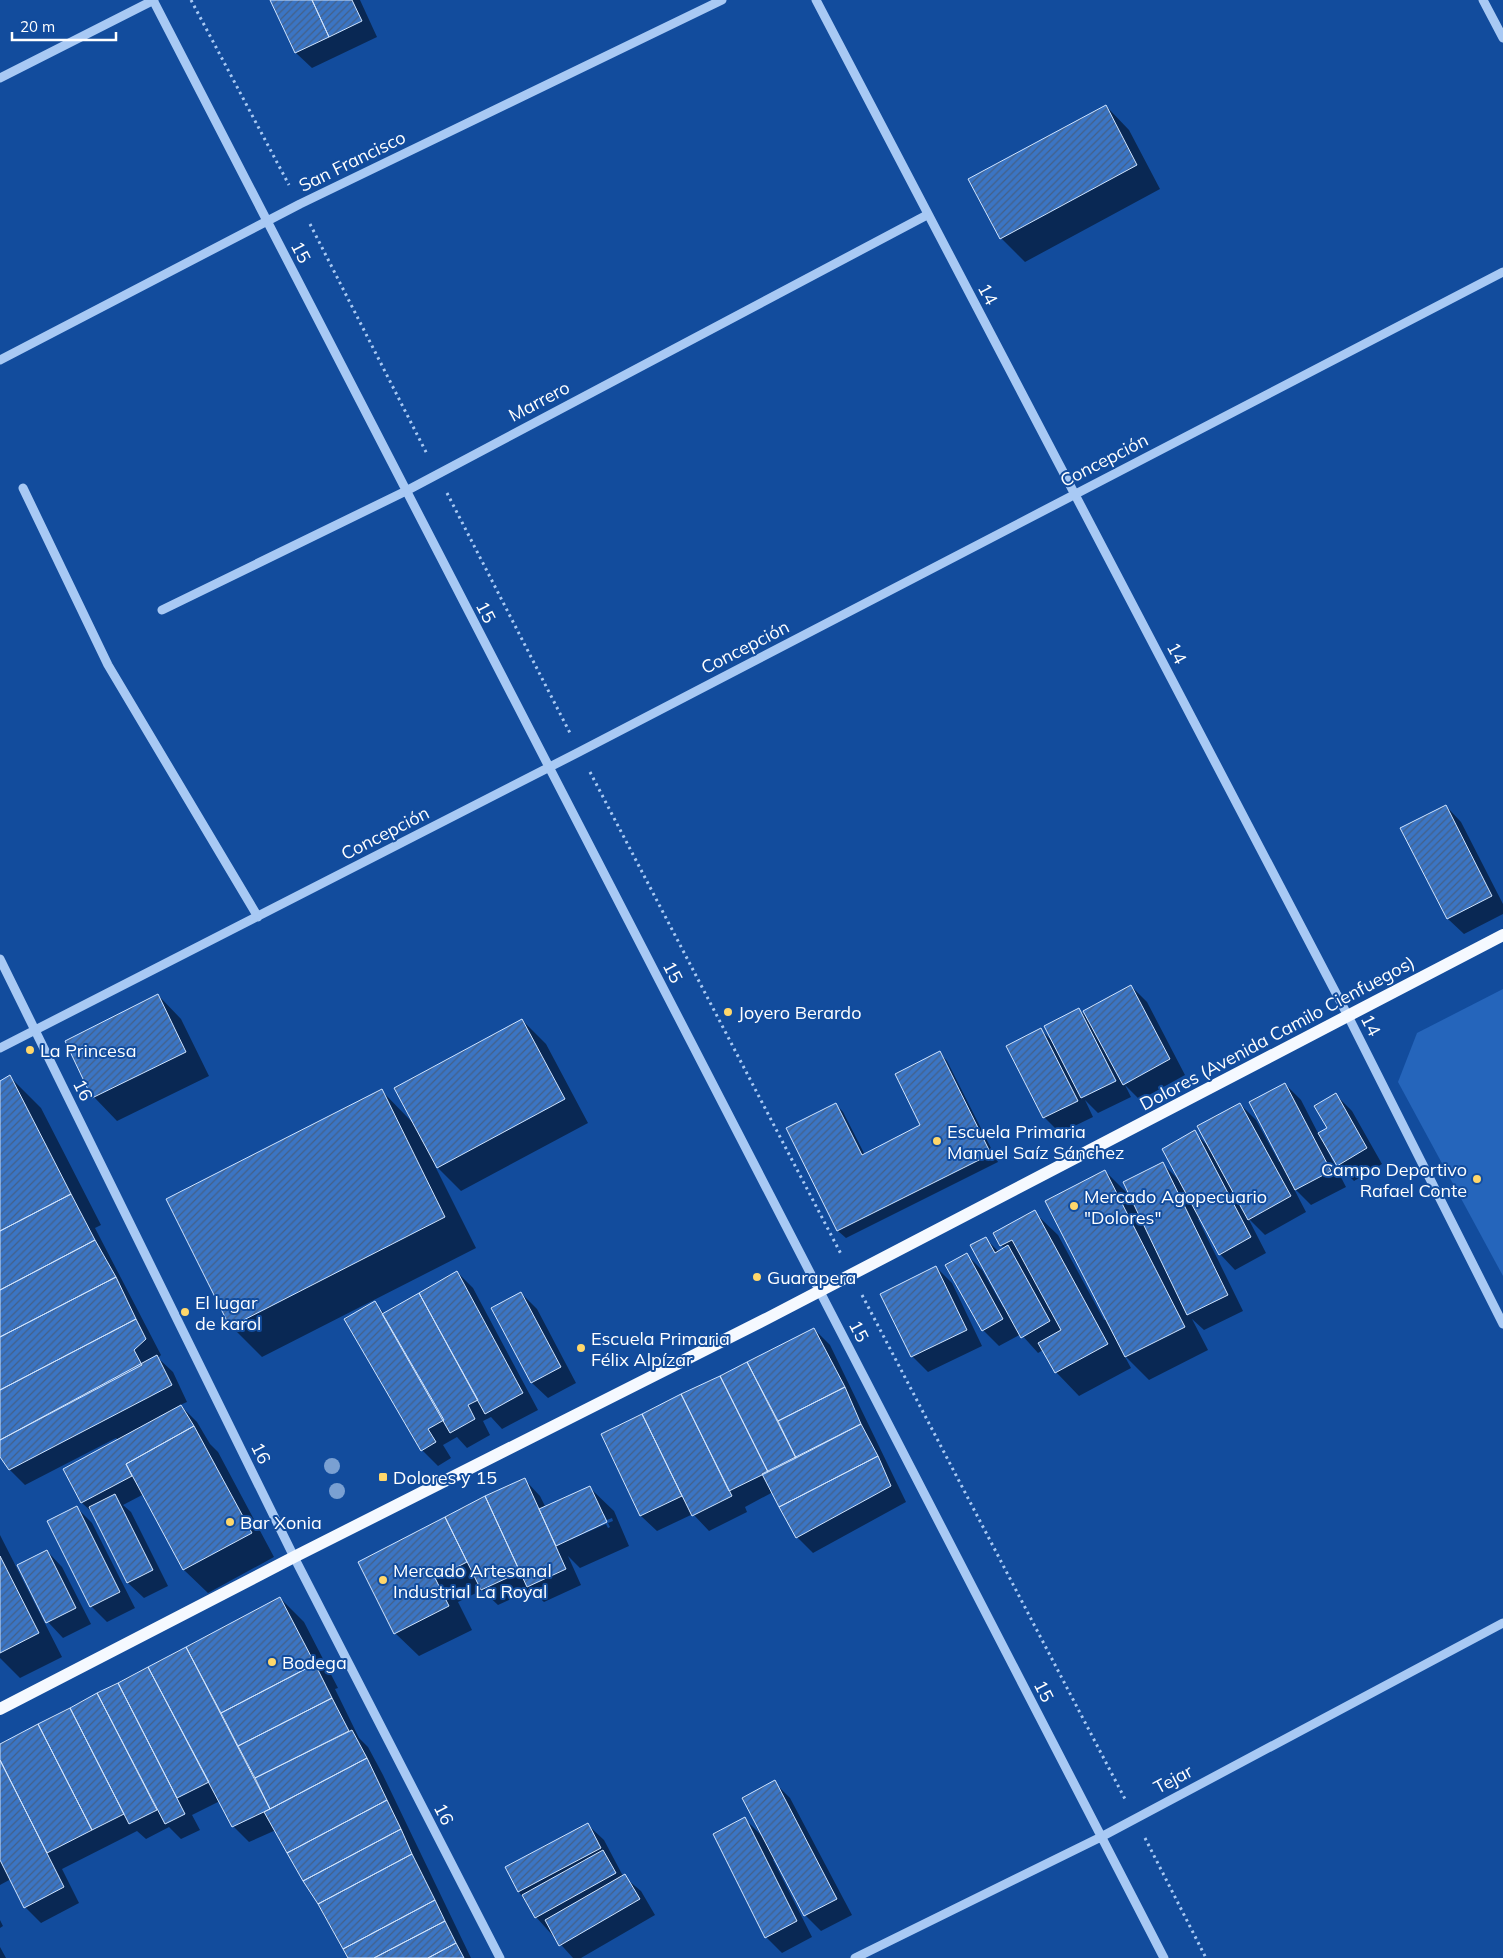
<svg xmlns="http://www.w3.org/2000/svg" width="1503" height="1958" viewBox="0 0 1503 1958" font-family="Mulish,sans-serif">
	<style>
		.park { fill: #2565bb }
		.shadow { fill: #0007; fill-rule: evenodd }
		.building { fill: url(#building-hatch); stroke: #d0e4fe }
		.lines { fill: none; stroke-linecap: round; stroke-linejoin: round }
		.path { stroke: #a8c9f4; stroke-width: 3; stroke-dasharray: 2.5 4; stroke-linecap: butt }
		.minor { stroke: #a8c9f4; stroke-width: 9 }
		.major { stroke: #f5f9ff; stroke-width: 12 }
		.tree { fill: #7aa0d2 }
		.poi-dot { fill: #ffd76b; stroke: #124c9d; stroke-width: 2 }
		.labels { text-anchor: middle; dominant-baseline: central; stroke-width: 4; stroke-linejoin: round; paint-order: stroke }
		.street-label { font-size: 18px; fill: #fff; stroke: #124c9d }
		.poi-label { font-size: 18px; fill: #fff; stroke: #124c9d; text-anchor: start }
	</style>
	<defs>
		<pattern id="building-hatch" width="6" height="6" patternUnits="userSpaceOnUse" patternTransform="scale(1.25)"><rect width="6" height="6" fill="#3b75c4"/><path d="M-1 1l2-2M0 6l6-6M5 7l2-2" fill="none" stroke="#446088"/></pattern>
	</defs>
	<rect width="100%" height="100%" fill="#124c9d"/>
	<path class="park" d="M1503 989V1276L1398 1082 1417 1033Z"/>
	<path class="shadow" d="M271 0H360L377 37 312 68 296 53Z
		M1106 106 1129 130 1160 189 1025 262 1001 238Z
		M1446 806 1461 822 1503 904V914L1464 934 1448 919 1402 829Z
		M1131 986 1147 1002 1185 1075 1140 1100 1125 1085 1131 1097 1098 1113 1085 1100 1093 1117 1060 1133 1044 1117 1041 1030 1054 1043 1079 1010 1089 1019Z
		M158 995 181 1019 209 1076 117 1121 94 1097 66 1041Z
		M522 1020 546 1044 588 1123 461 1191 434 1164 476 1248 262 1357 231 1326 382 1091 412 1122Z
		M940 1053 947 1061 998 1162 846 1238 838 1231 788 1128 836 1104 843 1112 865 1155 922 1126Z
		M10 1077 41 1108 101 1225 95 1228 161 1355 158 1358 173 1372 187 1402 180 1405 197 1422 210 1444 218 1452 274 1557 208 1593 184 1570 144 1494 123 1505 131 1512 168 1586 144 1598 128 1583 94 1514 82 1503 64 1469 118 1440 116 1438 25 1485 10 1470 0 1454V1082Z
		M1285 1084 1301 1100 1319 1135 1329 1128 1336 1095 1352 1111 1382 1164 1354 1181 1338 1165 1328 1147 1326 1148 1346 1187 1311 1205 1293 1187 1306 1212 1265 1235 1248 1218 1266 1253 1235 1270 1220 1254 1200 1218 1198 1219 1243 1311 1204 1330 1192 1319 1208 1350 1149 1380 1124 1355 1131 1368 1079 1396 1056 1372 1043 1350 1038 1353 1021 1334 999 1346 983 1330 966 1254 982 1270 1003 1307 1005 1306 985 1238 999 1252 1005 1249 1001 1245 1034 1212 1058 1235 1104 1320 1106 1319 1105 1171 1132 1198 1163 1164 1178 1179 1194 1132 1208 1146 1240 1104 1256 1120 1279 1162 1281 1161Z
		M936 1267 952 1283 982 1346 928 1372 912 1356 882 1294Z
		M457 1272 473 1288 538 1410 502 1429 491 1417 483 1421 490 1435 467 1448 457 1437 443 1445 451 1458 438 1466 422 1450 374 1303 385 1314Z
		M521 1293 537 1309 576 1383 548 1398 532 1383 493 1309Z
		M814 1329 830 1345 906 1502 813 1553 797 1537 773 1492 745 1507 747 1512 709 1531 693 1514 657 1531 641 1516 602 1435Z
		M525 1480 540 1496 546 1508 590 1488 614 1511 629 1546 580 1568 568 1556 581 1585 544 1602 531 1590 498 1605 482 1590 458 1602 472 1630 419 1656 395 1633 360 1562ZM602 1514H604L607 1520 612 1518 613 1521 608 1523 610 1527 608 1528 606 1524 565 1542V1540Z
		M76 1507 92 1523 135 1608 107 1622 91 1606Z
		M0 1535 62 1657 20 1678 0 1658Z
		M47 1551 62 1567 91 1624 63 1638 48 1622Z
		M280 1598 304 1622 338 1688 335 1689 359 1738 368 1747 383 1775 471 1958H348L276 1830 249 1842 233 1826 220 1801 192 1815 200 1830 181 1839 169 1827 146 1839 137 1831 62 1869 79 1903 41 1923 25 1907 11 1879 0 1885V1744Z
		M774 1782 790 1798 852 1915 821 1931 805 1915 776 1859 773 1860 812 1937 782 1953 766 1937 745 1819 763 1837Z
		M588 1825 604 1840 623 1876 641 1891 655 1915 581 1958H573L536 1917 519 1892 506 1868Z
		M0 1920 3 1926 0 1928Z
		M0 1947 6 1958H0Z"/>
	<path class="building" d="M270 0H312L329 37 295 53Z
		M312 0H352L362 21 329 37Z
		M1106 105 1137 165 1000 239 968 179Z
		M1446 805 1492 896 1447 919 1400 828Z
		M1131 985 1170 1059 1123 1085 1083 1011Z
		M158 994 186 1052 92 1098 65 1041Z
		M1079 1008 1116 1081 1081 1098 1044 1026Z
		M522 1019 565 1099 437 1168 394 1088Z
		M1041 1028 1078 1101 1043 1118 1006 1046Z
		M940 1051 991 1154 837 1231 786 1128 836 1103 862 1155 920 1125 895 1074Z
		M10 1075 71 1194 0 1231V1081Z
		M1285 1083 1331 1171 1295 1190 1249 1102Z
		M382 1089 445 1217 230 1327 166 1199Z
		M1336 1093 1367 1148 1337 1166 1318 1133 1327 1128 1314 1106Z
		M1240 1103 1291 1196 1248 1220 1197 1126Z
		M1195 1130 1251 1237 1219 1255 1162 1149Z
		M1163 1162 1228 1295 1187 1315 1123 1182Z
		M1105 1170 1185 1327 1125 1357 1045 1201Z
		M71 1194 95 1240 0 1290V1231Z
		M1035 1210 1108 1344 1055 1373 1038 1343 1061 1330 1012 1240 1000 1246 993 1233Z
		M986 1237 995 1253 1008 1245 1050 1321 1021 1338 970 1245Z
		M95 1240 116 1277 0 1337V1290Z
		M967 1253 1003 1319 982 1331 945 1265Z
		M936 1266 967 1330 911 1357 880 1294Z
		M457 1271 523 1393 485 1414 419 1293Z
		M116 1277 136 1319 0 1390V1337Z
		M521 1292 561 1367 531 1383 491 1308Z
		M419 1293 478 1400 468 1405 475 1419 450 1433 382 1314Z
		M375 1301 444 1420 428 1429 436 1442 421 1451 344 1319Z
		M136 1319 146 1339 134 1350 142 1365 0 1440V1390Z
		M814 1328 845 1387 778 1421 747 1362Z
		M157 1355 172 1385 9 1470 0 1457V1440Z
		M747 1362 796 1458 768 1472 720 1376Z
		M720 1376 768 1472 729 1491 681 1394Z
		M845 1387 861 1424 796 1458 778 1421Z
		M681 1394 732 1496 692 1516 642 1414Z
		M181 1405 194 1426 126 1464 132 1476 81 1503 63 1469Z
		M642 1414 682 1496 640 1516 601 1434Z
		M861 1424 878 1456 779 1507 762 1474Z
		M194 1426 252 1533 183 1570 126 1464Z
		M878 1456 891 1486 796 1538 779 1507Z
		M525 1478 566 1569 527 1587 485 1496Z
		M590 1486 607 1522 556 1546 539 1509Z
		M115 1494 153 1570 127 1583 89 1507Z
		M485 1496 520 1572 481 1590 445 1517Z
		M77 1506 120 1592 90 1607 47 1521Z
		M445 1517 467 1562 435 1578 449 1606 394 1634 358 1562Z
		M47 1550 76 1608 46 1623 17 1565Z
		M0 1556 39 1633 0 1653Z
		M280 1597 315 1664 221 1713 186 1647Z
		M186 1647 270 1809 232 1827 148 1667Z
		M315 1664 332 1698 238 1746 221 1713Z
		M148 1667 209 1782 177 1798 118 1683Z
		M118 1683 185 1814 165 1824 97 1693Z
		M97 1693 157 1810 129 1824 70 1708Z
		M332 1698 349 1731 255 1778 238 1746Z
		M70 1708 124 1814 92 1830 38 1724Z
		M38 1724 92 1830 47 1853 0 1760V1744Z
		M352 1730 367 1758 270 1809 255 1778Z
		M367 1758 387 1800 287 1853 264 1812Z
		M0 1760 64 1887 24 1908 0 1860Z
		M775 1780 837 1899 804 1916 742 1798Z
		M387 1800 401 1829 303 1881 287 1853Z
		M745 1817 797 1921 765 1938 713 1834Z
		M588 1823 601 1848 518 1892 505 1867Z
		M401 1829 412 1854 318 1904 303 1881Z
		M603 1850 616 1873 535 1918 522 1895Z
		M412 1854 435 1900 343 1949 318 1904Z
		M625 1874 640 1899 559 1946 545 1920Z
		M435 1900 445 1921 374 1958H348L343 1949Z
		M445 1921 456 1943 428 1958H374Z
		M456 1943 464 1958H428Z"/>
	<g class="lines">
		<path class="path" d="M191 0 289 185
			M310 224 427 454
			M447 493 570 733
			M590 772 841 1254
			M862 1295 1125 1799
			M1145 1838 1206 1958"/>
		<path class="minor" d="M153 0 1164 1958
			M816 0 1348 1016 1503 1324
			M1483 0 1503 38
			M0 78 154 0
			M0 360 300 204 722 0
			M23 488 108 665 258 917
			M162 610 406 491 927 215
			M0 959 294 1557 500 1958
			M0 1048 579 752 1503 272
			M855 1958 1101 1837 1503 1623"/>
		<path class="major" d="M0 1709 294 1557 768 1318 1503 935"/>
	</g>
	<g class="tree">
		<circle cx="332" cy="1466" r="8"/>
		<circle cx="337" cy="1491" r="8"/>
	</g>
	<g class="poi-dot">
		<circle cx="728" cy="1012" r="5"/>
		<circle cx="30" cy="1050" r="5"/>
		<circle cx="937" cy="1141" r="5"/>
		<circle cx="1477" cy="1179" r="5"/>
		<circle cx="1074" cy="1206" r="5"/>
		<circle cx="757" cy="1277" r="5"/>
		<circle cx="185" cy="1312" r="5"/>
		<circle cx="581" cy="1348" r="5"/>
		<rect x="378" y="1472" width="10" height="10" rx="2.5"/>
		<circle cx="230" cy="1522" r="5"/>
		<circle cx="383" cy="1580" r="5"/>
		<circle cx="272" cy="1662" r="5"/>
	</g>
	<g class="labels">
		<g class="street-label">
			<text transform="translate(352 161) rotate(-26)">San Francisco</text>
			<text transform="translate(301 252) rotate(63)">15</text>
			<text transform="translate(988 294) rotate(62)">14</text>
			<text transform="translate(539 401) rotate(-28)">Marrero</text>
			<text transform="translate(1104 460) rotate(-27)">Concepción</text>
			<text transform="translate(486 612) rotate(63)">15</text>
			<text transform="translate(745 647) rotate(-27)">Concepción</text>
			<text transform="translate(1177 653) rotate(62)">14</text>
			<text transform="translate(385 833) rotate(-27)">Concepción</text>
			<text transform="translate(673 972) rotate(63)">15</text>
			<text transform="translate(1371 1025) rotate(63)">14</text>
			<text transform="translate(1277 1033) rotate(-28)">Dolores (Avenida Camilo Cienfuegos)</text>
			<text transform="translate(83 1090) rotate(64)">16</text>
			<text transform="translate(859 1331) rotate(63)">15</text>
			<text transform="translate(261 1453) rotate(64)">16</text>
			<text transform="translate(1044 1691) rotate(63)">15</text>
			<text transform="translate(1173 1779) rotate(-28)">Tejar</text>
			<text transform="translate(444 1814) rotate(63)">16</text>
		</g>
		<g class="poi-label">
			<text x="738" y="1012">Joyero Berardo</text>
			<text x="40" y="1050">La Princesa</text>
			<text x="947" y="1131">Escuela Primaria<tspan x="947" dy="21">Manuel Saíz Sánchez</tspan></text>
			<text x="1467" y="1169" text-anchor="end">Campo Deportivo<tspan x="1467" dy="21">Rafael Conte</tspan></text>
			<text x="1084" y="1196">Mercado Agopecuario<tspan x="1084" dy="21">"Dolores"</tspan></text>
			<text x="767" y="1277">Guarapera</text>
			<text x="195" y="1302">El lugar<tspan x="195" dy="21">de karol</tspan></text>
			<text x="591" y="1338">Escuela Primaria<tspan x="591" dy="21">Félix Alpízar</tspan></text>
			<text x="393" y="1477">Dolores y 15</text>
			<text x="240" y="1522">Bar Xonia</text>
			<text x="393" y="1570">Mercado Artesanal<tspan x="393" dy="21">Industrial La Royal</tspan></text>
			<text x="282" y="1662">Bodega</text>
		</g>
	</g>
	<path d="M12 32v8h104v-8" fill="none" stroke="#ffffff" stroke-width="2.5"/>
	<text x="20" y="32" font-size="15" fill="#ffffff" stroke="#124c9d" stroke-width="4" paint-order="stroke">20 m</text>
</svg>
